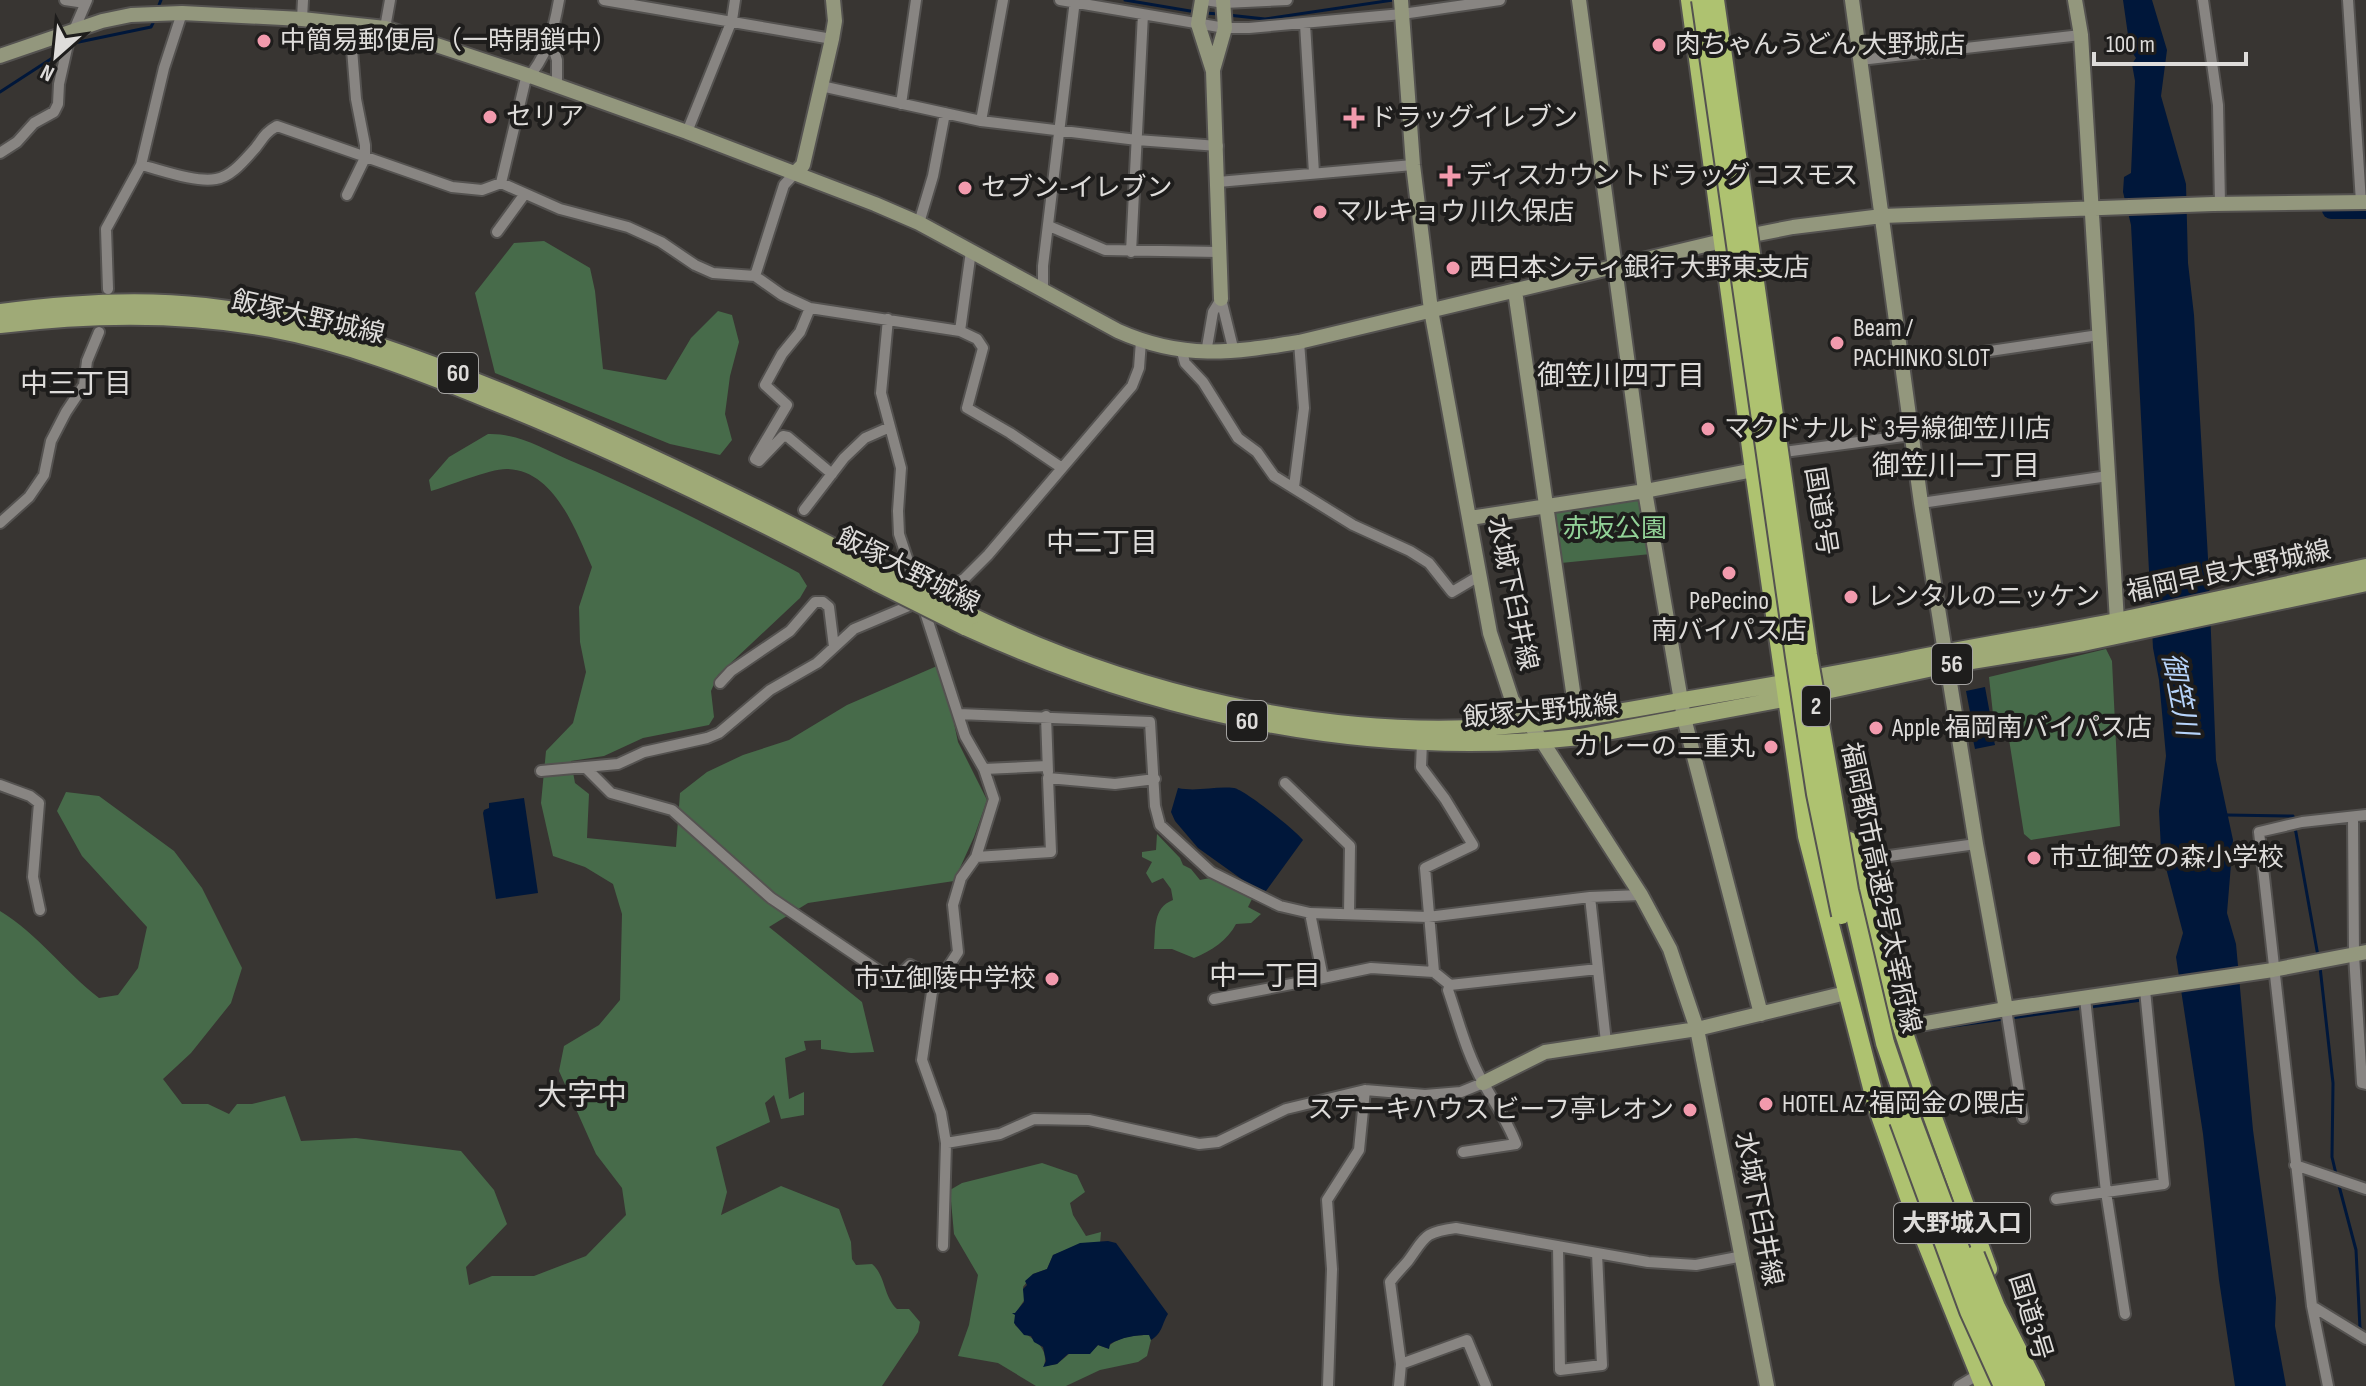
<svg xmlns="http://www.w3.org/2000/svg" width="2366" height="1386" viewBox="0 0 2366 1386" font-family="'Sofia Sans Condensed','Noto Sans JP',sans-serif">
	<style>
		.green { fill: #476b4a }
		.water { fill: #00173a }
		.lines { fill: none; stroke-linecap: round; stroke-linejoin: round }
		.stream { stroke: #00173a; stroke-width: 3 }
		.river { stroke: #00173a; stroke-width: 18 }
		.street-casing { stroke: #545250; stroke-width: 14 }
		.secondary-casing { stroke: #545250; stroke-width: 18 }
		.primary-casing { stroke: #545250; stroke-width: 20 }
		.highway-casing { stroke: #545250; stroke-width: 22 }
		.street { stroke: #888582; stroke-width: 10 }
		.secondary { stroke: #93977d; stroke-width: 14 }
		.primary { stroke: #9faa77; stroke-width: 16 }
		.highway { stroke: #aec270; stroke-width: 18 }
		.primary-bridge-casing { stroke: #545250; stroke-width: 20; stroke-linecap: butt }
		.highway-bridge-casing { stroke: #545250; stroke-width: 22; stroke-linecap: butt }
		.primary-bridge { stroke: #9faa77; stroke-width: 16 }
		.highway-bridge { stroke: #aec270; stroke-width: 18 }
		.poi-dot { fill: #f29aad; stroke: #1e1d1c; stroke-width: 3 }
		.labels { text-anchor: middle; dominant-baseline: central; stroke-width: 8; stroke-linejoin: round; paint-order: stroke }
		.shield { fill: #1e1d1c; stroke: #a4a3a1; stroke-width: 2 }
		.shield-label { font-size: 24px; font-weight: bold; fill: #dedcda }
		.poi-label { font-size: 26px; fill: #dedcda; stroke: #1e1d1c; text-anchor: start }
		.street-label { font-size: 26px; fill: #dedcda; stroke: #1e1d1c }
		.park-label { font-size: 26px; fill: #92d297; stroke: #1e1d1c }
		.neighbourhood-label { font-size: 28px; fill: #dedcda; stroke: #1e1d1c }
		.water-label { font-size: 28px; font-style: italic; fill: #b6d3fa; stroke: #1e1d1c }
		.quarter-label { font-size: 30px; fill: #dedcda; stroke: #1e1d1c }
	</style>
	<rect width="100%" height="100%" fill="#383532"/>
	<path class="green" d="M544 241 590 268 595 291 603 369 666 380 691 338 718 311 732 315 739 342 730 376 725 414 732 440 720 455 670 444 495 373 475 293 514 243Z
		M488 434C517 433 542 448 569 460 648 493 723 532 799 573L807 586 800 598 718 675 711 691 714 717 709 725 643 738 604 756 571 761 575 783 589 794 587 838 676 847 680 793 707 772 743 755 789 740 847 705 937 666 951 709 958 742 987 800 974 837 954 881 808 903 769 927 862 1002 874 1052 851 1053 821 1049V1040L804 1041 806 1050 785 1058 789 1099 804 1092V1115L781 1119 774 1095 765 1103 770 1122 716 1147 727 1192 721 1215 781 1186 839 1209 851 1242 852 1259 856 1265 872 1264C886 1276 883 1296 897 1309H909L920 1322 918 1332 882 1386H0V911C38 934 64 971 99 998L118 995 138 968 147 927 82 856 57 811 66 792 99 796 174 851 202 888 242 968 231 1003 191 1053 163 1079 182 1104H208L229 1114 237 1104H252L285 1096 301 1141 356 1138 461 1151 494 1190 507 1224 466 1267 469 1285 492 1276H534L586 1256 626 1215 622 1188 596 1154 559 1071 564 1046 599 1025 620 1000 622 914 613 884 585 867 553 856 541 803 546 751 573 723 586 672 580 642 579 607 592 567C576 531 555 471 508 469 491 468 449 486 431 491L429 480 449 457Z
		M1635 499 1643 505 1651 554 1561 563 1552 515 1557 508Z
		M2106 649 2112 661 2120 826 2031 840 2024 834 2005 714H1993L1989 677Z
		M1157 834 1180 858 1183 865 1191 869 1200 880 1210 878 1252 899 1248 907 1261 914 1251 923 1236 924C1228 940 1211 951 1194 958L1172 949H1154C1156 930 1152 908 1173 900L1171 889 1163 878 1152 883 1146 873 1152 862 1142 857V852L1156 850Z
		M1042 1163 1077 1175 1085 1192 1070 1203 1073 1215 1086 1236 1101 1232 1100 1244 1077 1246 1053 1255 1047 1269 1033 1274 1023 1287 1025 1299 1015 1314V1325C1029 1339 1050 1344 1044 1366L1057 1364 1069 1354 1090 1353 1098 1345 1107 1348C1118 1336 1135 1335 1150 1335L1151 1340 1147 1356 1138 1362 1100 1370 1066 1386H1036L998 1363 958 1356 969 1325 978 1275 954 1234 950 1190 962 1183Z"/>
	<path class="water" d="M2123 0H2152L2167 50 2161 96 2186 184 2188 263 2194 315 2208 558 2216 760 2233 840 2227 913 2236 944 2253 1130 2276 1298 2275 1326 2286 1386H2235L2219 1280 2203 1134 2176 957 2183 933 2161 849 2159 811 2166 756 2159 680 2153 648 2131 225 2123 192 2124 177 2131 173 2135 81 2132 64 2136 58 2130 49Z
		M1985 687 1992 725 1973 728 1966 691Z
		M1992 731 1995 745 1975 749 1972 735Z
		M1178 788C1197 792 1214 786 1234 788 1245 790 1294 829 1303 840L1266 891 1254 888 1198 848 1175 821 1171 812Z
		M524 798 538 893 496 899 483 813 484 810 489 808V803Z
		M1108 1241 1116 1243 1168 1314C1162 1323 1163 1333 1151 1340L1149 1335C1135 1335 1123 1337 1110 1344L1109 1349 1098 1345 1090 1354H1068L1057 1364 1043 1367 1046 1361 1043 1347 1034 1342 1031 1336 1024 1335 1014 1323 1015 1315 1012 1313H1015L1024 1302 1023 1289 1027 1285 1025 1281 1033 1274 1047 1269 1053 1255 1080 1243Z"/>
	<g class="lines">
		<path class="stream" d="M1125 0 1196 12
			M159 5 161 0
			M1204 13 1220 14
			M1228 15 1265 19 1393 0
			M74 43 151 27 153 23
			M0 92 57 55
			M2227 815 2293 816 2318 956
			M2320 967 2333 1083 2332 1157 2336 1174
			M2090 1007 2142 1000
			M2011 1018 2083 1008
			M1932 1029 2003 1019
			M2338 1182 2356 1250 2360 1328 2365 1334"/>
		<path class="river" d="M2331 210H2366"/>
		<defs>
			<path id="street" d="M65 0 85 3
				M604 0 832 39
				M1060 0 1225 28H1249L1402 14 1500 0
				M1205 0 1224 3 1287 0
				M2203 0 2218 105 2220 204
				M2348 0 2361 202
				M302 19 303 0
				M1305 24 1314 173
				M385 28 390 0
				M551 42 557 60V86
				M1860 60 2081 35
				M821 86 981 121 1137 140 1218 146
				M901 104 916 0
				M981 121 1003 0
				M687 132 732 20 735 0
				M0 153 17 142 34 123 54 112 58 104 59 84 68 44 87 0
				M141 165C161 170 196 183 216 179 230 177 242 163 251 153 262 142 262 134 277 126L452 187 482 190 501 183 560 209 628 227 661 242 695 265 713 273 755 276 782 295 810 308 960 331 977 339 983 348 967 408 1010 433 1062 468
				M1218 182 1413 165
				M501 183 525 82C547 56 553 34 559 0
				M347 195 365 158V145L356 99 350 24
				M919 223 933 176 945 113
				M1049 226 1105 250 1219 252
				M497 232 524 195
				M1131 252 1143 14
				M755 276 784 185 796 172
				M108 289 106 229 141 165 164 68 182 13
				M1043 291V266L1075 0
				M1221 299 1234 352
				M810 308 800 332 782 354 765 385 787 405 755 459 759 461 783 436 788 437 832 474
				M888 319 881 393 901 468 898 511 899 534 918 591
				M960 331 971 251
				M1182 352 1185 363 1203 382 1238 438 1257 452 1274 476 1353 525 1410 551 1429 563 1452 592 1479 576
				M1206 353 1213 312 1221 299
				M1902 364 2099 335
				M1784 452 1911 435
				M1294 487 1304 408 1299 342
				M1921 503 2108 476
				M804 510 844 458 865 438 890 427
				M0 523 29 497 44 475 51 441 66 412 84 385 87 361 99 332
				M931 596 964 579 988 555 1132 386 1139 368 1141 341
				M923 606 965 736 984 769 994 799 976 857 961 878 953 905 958 952 932 992 922 1060 941 1113 946 1143 943 1246
				M720 683 731 671 790 631 815 602H823L829 607 834 647
				M959 714 1150 722 1155 806 1160 825 1211 872 1280 906 1310 913 1428 917 1590 897 1641 895
				M1046 716 1048 772
				M1422 742 1421 767 1445 799 1473 845 1425 868 1434 972
				M585 767 611 793 672 810 771 898 894 981 910 965 939 980
				M984 769 1047 766
				M541 771 618 764 644 752 707 738 719 733 770 690 817 663 854 629 916 603
				M1285 783 1350 846 1349 914
				M0 785 30 796 39 803 33 877 40 910
				M2353 818 2354 955 2362 1083 2366 1084
				M976 857 1051 852 1048 778 1115 784 1155 779
				M1853 861 1976 844
				M1590 897 1606 1042
				M1310 913 1323 978 1371 968 1434 972 1450 985 1448 990C1459 1022 1467 1055 1484 1084 1495 1104 1508 1122 1516 1144L1463 1152
				M1450 985 1598 969
				M2085 998 2106 1192 2125 1314
				M1214 999 1323 978
				M2006 1009 2023 1118
				M946 1143 1000 1134 1034 1119 1089 1120 1199 1144 1218 1142 1286 1109 1365 1090 1425 1095 1461 1092 1483 1083
				M2295 1165 2366 1189
				M2056 1199 2164 1184 2145 990
				M1558 1246 1560 1370 1602 1365 1597 1253
				M2312 1306 2366 1339
				M1401 1364 1467 1340 1486 1386
				M1328 1386 1332 1269 1327 1200 1359 1150 1365 1090
				M1399 1386 1401 1364 1390 1282C1395 1275 1402 1268 1408 1261 1425 1238 1423 1232 1456 1228L1648 1262 1696 1265 1743 1256
				M1959 1386 1979 1374
				M2328 1386 2312 1306 2259 832 2302 822 2366 815"/>
			<path id="secondary" d="M1202 0 1198 24 1213 71 1221 299
				M1401 0 1413 165 1431 310 1490 633 1512 700 1542 741 1641 895 1670 949 1697 1029 1767 1386
				M1579 0 1645 491 1684 718 1761 1014
				M1852 0 1921 503 1976 844 2006 1009
				M2075 0 2081 35 2117 621
				M0 56 102 21 131 15 182 13 302 19 385 28 530 76 687 132 875 204 919 223 1118 331C1183 360 1231 353 1299 342L1722 241 1793 227 1882 216 2213 204 2366 202
				M1213 70 1225 28 1223 0
				M796 172 803 165 832 39 835 21 833 0
				M1515 291 1577 719
				M1470 518 1645 491 1754 470
				M1903 1027 2006 1009 2273 970 2366 952
				M1483 1083 1545 1052 1697 1029 1846 993"/>
			<path id="primary" d="M0 312C67 303 137 298 205 306 320 319 427 360 534 405 653 455 768 512 882 572
				M0 325C90 314 181 312 271 329 346 343 418 371 489 400 622 453 750 516 877 583
				M972 616C1129 692 1317 738 1492 727 1557 723 1620 712 1684 700 1757 688 1829 675 1902 661 1975 646 2048 635 2121 620 2203 603 2284 585 2366 567
				M965 627C1158 715 1369 760 1580 737L1821 692 1947 665 2083 643 2366 583"/>
			<path id="highway" d="M1690 0 1754 470 1807 836 1877 1107 1917 1220 1984 1386
				M1849 841 1876 949 1924 1093 1988 1269"/>
		</defs>
		<use href="#street" class="street-casing"/>
		<use href="#secondary" class="secondary-casing"/>
		<use href="#primary" class="primary-casing"/>
		<use href="#highway" class="highway-casing"/>
		<use href="#street" class="street"/>
		<use href="#secondary" class="secondary"/>
		<use href="#primary" class="primary"/>
		<use href="#highway" class="highway"/>
		<defs>
			<path id="primary-bridge" d="M882 572 972 616
				M877 583 965 627"/>
			<path id="highway-bridge" d="M1701 0 1795 657 1816 794 1841 915
				M1715 0 1808 655 1849 890 1885 1043 1904 1099 1982 1307 2018 1386
				M1899 1121 1969 1311 2003 1386
				M1975 1255 1996 1307 2036 1386"/>
		</defs>
		<use href="#primary-bridge" class="primary-bridge-casing"/>
		<use href="#highway-bridge" class="highway-bridge-casing"/>
		<use href="#primary-bridge" class="primary-bridge"/>
		<use href="#highway-bridge" class="highway-bridge"/>
	</g>
	<g class="poi-dot">
		<circle cx="264" cy="41" r="8"/>
		<circle cx="1659" cy="45" r="8"/>
		<circle cx="490" cy="117" r="8"/>
		<path d="M1350 106h8v8h8v8h-8v8h-8v-8h-8v-8h8z"/>
		<path d="M1446 164h8v8h8v8h-8v8h-8v-8h-8v-8h8z"/>
		<circle cx="965" cy="188" r="8"/>
		<circle cx="1320" cy="212" r="8"/>
		<circle cx="1453" cy="268" r="8"/>
		<circle cx="1837" cy="343" r="8"/>
		<circle cx="1708" cy="429" r="8"/>
		<circle cx="1729" cy="573" r="8"/>
		<circle cx="1851" cy="597" r="8"/>
		<circle cx="1876" cy="728" r="8"/>
		<circle cx="1771" cy="747" r="8"/>
		<circle cx="2034" cy="858" r="8"/>
		<circle cx="1052" cy="979" r="8"/>
		<circle cx="1766" cy="1104" r="8"/>
		<circle cx="1690" cy="1110" r="8"/>
	</g>
	<g class="labels">
		<g class="shield">
			<rect x="438" y="353" width="40" height="40" rx="6"/>
			<rect x="1932" y="644" width="40" height="40" rx="6"/>
			<rect x="1802" y="686" width="28" height="40" rx="6"/>
			<rect x="1227" y="701" width="40" height="40" rx="6"/>
			<rect x="1894" y="1203" width="136" height="40" rx="6"/>
		</g>
		<g class="shield-label">
			<text x="458" y="373">60</text>
			<text x="1952" y="664">56</text>
			<text x="1816" y="706">2</text>
			<text x="1247" y="721">60</text>
			<text x="1962" y="1223">大野城入口</text>
		</g>
		<g class="poi-label">
			<text x="280" y="41">中簡易郵便局（一時閉鎖中）</text>
			<text x="1675" y="45">肉ちゃんうどん 大野城店</text>
			<text x="506" y="117">セリア</text>
			<text x="1370" y="118">ドラッグイレブン</text>
			<text x="1466" y="176">ディスカウントドラッグ コスモス</text>
			<text x="981" y="188">セブン-イレブン</text>
			<text x="1336" y="212">マルキョウ 川久保店</text>
			<text x="1469" y="268">西日本シティ銀行 大野東支店</text>
			<text x="1853" y="328">Beam /<tspan x="1853" dy="30">PACHINKO SLOT</tspan></text>
			<text x="1724" y="429">マクドナルド 3号線御笠川店</text>
			<text x="1867" y="597">レンタルのニッケン</text>
			<text x="1729" y="601" text-anchor="middle">PePecino<tspan x="1729" dy="30">南バイパス店</tspan></text>
			<text x="1892" y="728">Apple 福岡南バイパス店</text>
			<text x="1755" y="747" text-anchor="end">カレーの二重丸</text>
			<text x="2050" y="858">市立御笠の森小学校</text>
			<text x="1036" y="979" text-anchor="end">市立御陵中学校</text>
			<text x="1782" y="1104">HOTEL AZ 福岡金の隈店</text>
			<text x="1674" y="1110" text-anchor="end">ステーキハウス ビーフ亭レオン</text>
		</g>
		<g class="street-label">
			<text transform="translate(308 318) rotate(13)">飯塚大野城線</text>
			<text transform="translate(1820 511) rotate(81)">国道3号</text>
			<text transform="translate(908 571) rotate(27)">飯塚大野城線</text>
			<text transform="translate(2229 572) rotate(-12)">福岡早良大野城線</text>
			<text transform="translate(1512 594) rotate(78)">水城下臼井線</text>
			<text transform="translate(1541 712) rotate(-5)">飯塚大野城線</text>
			<text transform="translate(1880 888) rotate(78)">福岡都市高速2号太宰府線</text>
			<text transform="translate(1758 1209) rotate(79)">水城下臼井線</text>
			<text transform="translate(2030 1317) rotate(73)">国道3号</text>
		</g>
		<g class="park-label">
			<text x="1615" y="529">赤坂公園</text>
		</g>
		<g class="neighbourhood-label">
			<text x="1621" y="376">御笠川四丁目</text>
			<text x="76" y="384">中三丁目</text>
			<text x="1956" y="466">御笠川一丁目</text>
			<text x="1102" y="543">中二丁目</text>
			<text x="1265" y="976">中一丁目</text>
		</g>
		<g class="water-label">
			<text transform="translate(2179 694) rotate(79)">御笠川</text>
		</g>
		<g class="quarter-label">
			<text x="582" y="1096">大字中</text>
		</g>
	</g>
	<g transform="translate(56 56) rotate(207)" stroke="#1e1d1c" stroke-width="6" paint-order="stroke">
	<path d="M0-6L14 30L0 20L-14 30Z" fill="#dedcda"/>
	<text y="-12" font-size="22" font-weight="bold" text-anchor="middle" fill="#dedcda">N</text>
	</g>
	<path d="M2094 52v12h152v-12" fill="none" stroke="#dedcda" stroke-width="4"/>
	<text x="2106" y="52" font-size="24" fill="#dedcda" stroke="#1e1d1c" stroke-width="6" paint-order="stroke">100 m</text>
</svg>
